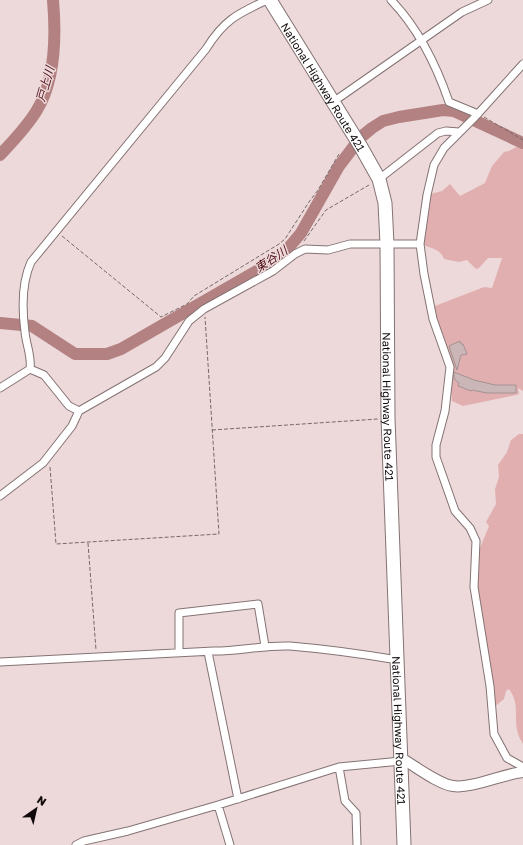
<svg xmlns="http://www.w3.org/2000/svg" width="523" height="845" viewBox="0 0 523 845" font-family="'Golos Text','Noto Sans JP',sans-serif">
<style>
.green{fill:#e2afb0}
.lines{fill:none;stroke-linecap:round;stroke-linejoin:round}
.river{stroke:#b38182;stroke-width:12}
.building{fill:#cab6b6;stroke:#a59292}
.street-casing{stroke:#857373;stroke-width:9}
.secondary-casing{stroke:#857373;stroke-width:12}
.highway-casing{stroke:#857373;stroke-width:15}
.path{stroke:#766969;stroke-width:1;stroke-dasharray:4 2;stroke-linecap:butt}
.street{stroke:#fff;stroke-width:7}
.secondary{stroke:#fff;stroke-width:10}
.highway{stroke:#fff;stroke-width:13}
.labels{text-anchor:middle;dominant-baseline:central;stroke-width:3;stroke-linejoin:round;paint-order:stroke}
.street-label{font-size:11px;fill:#110a0a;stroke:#edd9d9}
.water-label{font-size:12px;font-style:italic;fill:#4e0f19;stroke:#edd9d9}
</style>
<rect width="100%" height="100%" fill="#edd9d9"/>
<path class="green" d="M520 145 523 147V391L518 388 519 394 516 395 463 406 452 401 450 376 433 308 435 306 484 287 492 288 502 258H488L479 268 476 269 467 260 459 262 444 259C440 248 431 249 422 244L426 217 431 194 442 191 450 184 460 196 485 183 492 166 504 152 509 151Z
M519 434H523V744C509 722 523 708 509 689L506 691 504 699 493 708 475 587 478 547 480 548 489 526 486 522 496 504 495 489 499 477 498 465 507 452 511 440Z"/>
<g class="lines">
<path class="river" d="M0 155C13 141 27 127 37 110 56 79 56 35 53 0
M0 323 32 326 75 354H107L121 349 274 261 285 252 301 233 339 166 361 137 372 128 383 121 399 117 443 110 454 111 523 143"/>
</g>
<path class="building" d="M460 341 461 344H463L467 354 461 355 457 370 449 346Z
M454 372 474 380 495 385H516V393H487L472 390 471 391 458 386 459 383 454 379Z"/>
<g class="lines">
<defs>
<path id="street" d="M391 0C419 29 436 64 449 102L478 114
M523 64 475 117 444 148 434 165 427 195 420 244 424 274 433 319 450 367 445 411 436 445V457L455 511 470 528 476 541 474 587 490 686 494 734 507 758 523 767
M333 102 462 12 488 0
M379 179 438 133 446 131 459 132
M30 369C32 357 26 344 25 332 22 309 21 284 31 262L206 49C224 20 237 14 267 0
M30 369 44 375 69 406 79 411
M0 388 30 369
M0 496 43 463 72 426 79 411 156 367 165 358 189 321 204 309 273 271 295 254 305 249 328 250 350 244H420
M179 652V613L258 604 265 646
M208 652 238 799
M0 662C72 658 143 654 214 651 240 651 264 645 290 646 326 649 362 654 398 660
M339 767 345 801 356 813 357 845
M218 805 230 845
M76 845 84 841 128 831 218 805 339 767 401 761"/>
<path id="secondary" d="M401 758C415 766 438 784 453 786 471 789 503 774 523 772"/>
<g id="highway">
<path id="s1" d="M270 0 361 147 379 179 385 203 387 244 388 418 404 845"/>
</g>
</defs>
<use href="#street" class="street-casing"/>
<use href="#secondary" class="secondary-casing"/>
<use href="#highway" class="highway-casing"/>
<path class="path" d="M484 117 523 140
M62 236 161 317 187 304 194 296 279 244 285 239 309 202 318 190 339 154
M304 241 326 210 369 185
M212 430 378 419
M50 467 56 544 219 534 205 317
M88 543 96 650"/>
<use href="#street" class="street"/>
<use href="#secondary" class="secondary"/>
<use href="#highway" class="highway"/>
</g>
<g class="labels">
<g class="street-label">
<text stroke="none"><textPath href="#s1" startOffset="102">National Highway Route 421</textPath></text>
<text stroke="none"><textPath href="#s1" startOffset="438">National Highway Route 421</textPath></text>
<text stroke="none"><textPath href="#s1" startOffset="762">National Highway Route 421</textPath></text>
</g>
<g class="water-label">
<text transform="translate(45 84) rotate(-74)">戸上川</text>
<text transform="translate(271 259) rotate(-34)">東谷川</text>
</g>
</g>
<g transform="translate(36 809) rotate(34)" stroke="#edd9d9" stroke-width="3" paint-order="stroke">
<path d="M0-3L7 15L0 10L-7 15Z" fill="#110a0a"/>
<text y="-6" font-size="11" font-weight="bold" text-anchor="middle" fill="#110a0a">N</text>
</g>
</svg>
